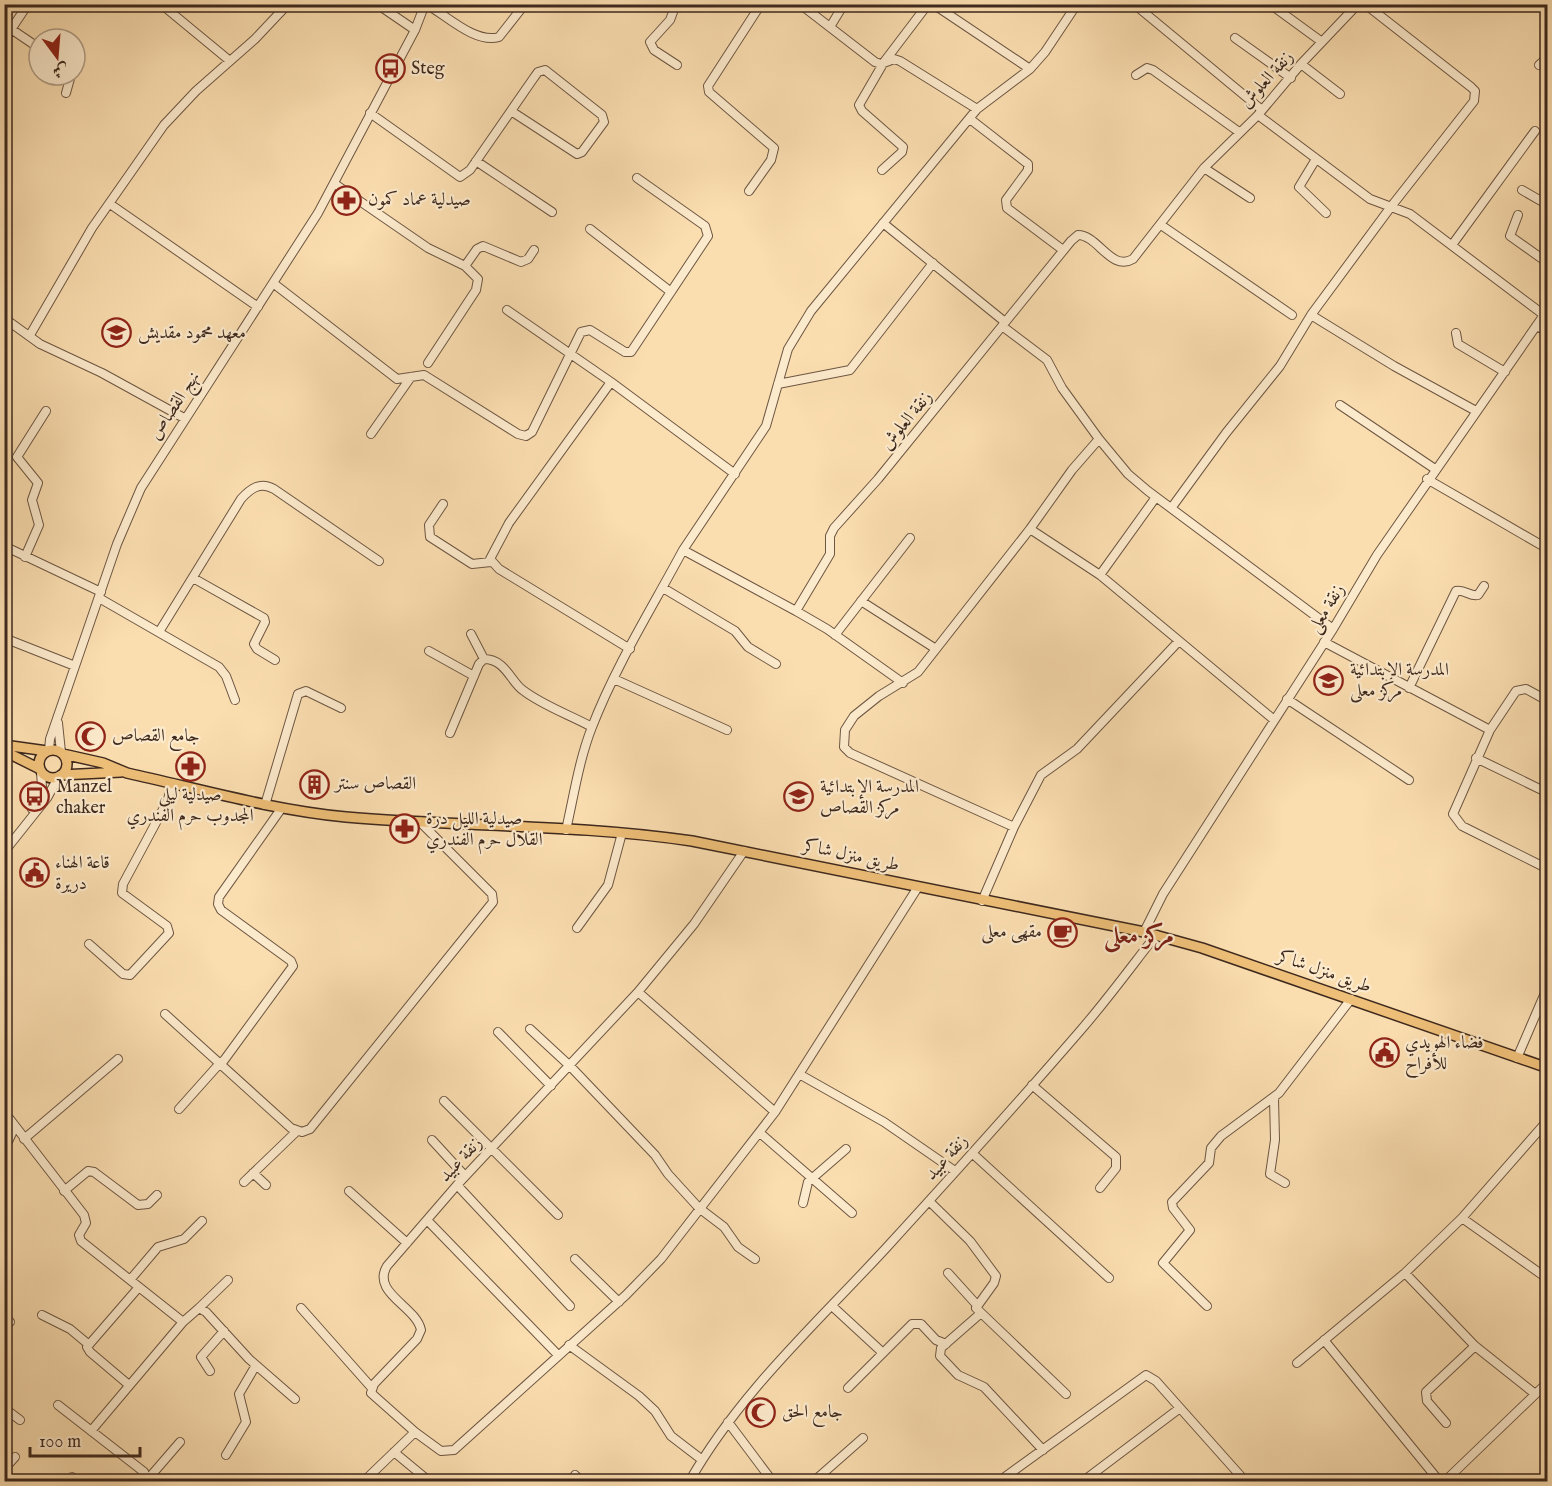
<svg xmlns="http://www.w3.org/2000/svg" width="1552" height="1486" viewBox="0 0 1552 1486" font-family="'IM FELL English',Amiri,serif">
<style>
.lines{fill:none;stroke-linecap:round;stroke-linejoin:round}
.minor-casing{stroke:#6d5642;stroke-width:10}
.major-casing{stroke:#3e291e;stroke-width:12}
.minor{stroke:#fceacc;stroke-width:8}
.major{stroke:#eebf78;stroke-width:9}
.labels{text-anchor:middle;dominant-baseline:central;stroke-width:4.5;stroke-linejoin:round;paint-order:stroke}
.poi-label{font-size:18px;fill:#3e291e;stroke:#fceacc;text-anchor:start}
.street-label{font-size:18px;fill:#3e291e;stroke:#fceacc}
.district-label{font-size:24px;font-weight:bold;fill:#7a1f14;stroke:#fceacc}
</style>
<rect width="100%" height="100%" fill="#fbdeb0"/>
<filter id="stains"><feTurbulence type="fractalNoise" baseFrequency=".00333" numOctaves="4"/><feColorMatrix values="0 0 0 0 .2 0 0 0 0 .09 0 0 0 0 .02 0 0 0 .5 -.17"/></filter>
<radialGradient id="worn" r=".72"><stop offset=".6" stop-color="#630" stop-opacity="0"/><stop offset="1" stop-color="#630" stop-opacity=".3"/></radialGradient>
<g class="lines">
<defs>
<path id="minor" d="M161 4 230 61
M377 4 415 30
M426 4C446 15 475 44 499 37L525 4
M676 4 670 20 650 42 654 50 677 65
M800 4 875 62 881 64 894 59 900 61 977 109
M933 4 1030 69
M1134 4 1262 110
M1270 4 1322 42
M830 27 844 4
M11 29 39 48
M1235 38 1291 78
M4 40 28 4
M1301 64 1340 94
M1539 65 1548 57
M1136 75 1147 68 1153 70 1239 132
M66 93 71 75
M370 113 460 177 470 170 533 79 538 72 545 70 602 115 604 122 582 152 577 154 511 111
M1258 115 1370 199 1410 214 1544 315
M970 119 1028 164V170L1006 200 1007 208 1063 250
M1316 159 1299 187 1326 213
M476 161 552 212
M1204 168 1250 198
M882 170 902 152 903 147 862 111 859 105 884 62 928 4
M335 184 428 248 465 266 478 279 476 290 428 363
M1522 190 1548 205
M749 191 771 160 774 148 709 92 708 86 761 4
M110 204 258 307
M1518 215 1510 236 1548 263
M883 223 1005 322
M1161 225 1292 315
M590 229 671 292
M1452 245 1535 131
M465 266 477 249 483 246 521 262 528 259 534 250
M273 283 397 379 424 375 518 434 526 436 532 432 581 332 590 330 625 352H631L708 236 705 226 637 178
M507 310 611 382 735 474
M1311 315 1394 366 1476 411
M4 318 40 344 102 373 184 418
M1002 326 1047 360 1062 388 1099 439
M1536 326 1548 331
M1456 333 1458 344 1505 372
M30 335 92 228 164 125 196 91 255 39 288 4
M611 382 509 523 490 559 499 569 630 649
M778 384 850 370 933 263
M1340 405 1435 469
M371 434 411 377
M1427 479 1548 549
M443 504 429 525 430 537 472 564 491 562
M1172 507 1226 433 1280 366 1311 315 1390 208 1474 101 1475 91 1471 87 1365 4
M1030 529 1100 575 1273 719
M4 546 101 592
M683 550 766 426 788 349 811 311 977 109 1030 69 1045 52 1077 4
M25 557 39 525 32 500 38 483 17 457 46 411
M1100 575 1156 497
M193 578 264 618 265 622 254 644 257 649 275 660
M663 588 735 631 748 647 776 664
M99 598 219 667 226 676 235 700
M861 601 936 649
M796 611 827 629 903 683
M159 632 241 499C250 489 260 481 274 489L379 561
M471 634 484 659C506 659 511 683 524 691 544 706 570 715 592 727
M835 635 910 538
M4 638 75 666
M1324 642 1490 730
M429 651 474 676
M614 679 727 730
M1409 688 1456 591C1465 589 1470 597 1478 595L1484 586
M1287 699 1409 780
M1548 701 1526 689 1516 691 1490 730 1453 814 1462 826 1548 869
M58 723 61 752
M450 733 479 664 484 659
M49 750 50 739 117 544 141 488 318 213 415 30 425 4
M1476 758 1548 793
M265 805 298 694 306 691 341 708
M32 809 42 788 41 771
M1014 827 850 753 844 747 845 730 854 716 879 696 918 672 1030 529 1072 470 1099 439 1128 474 1148 491 1333 629
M566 830C574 795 579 760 592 727 616 665 652 608 683 550L796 611 830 554V536L834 528 878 479 1071 241 1078 235C1098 235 1111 272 1133 259L1204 168 1258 115 1301 64 1358 4
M4 852 47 798 59 776
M982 901 1014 827 1041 775 1077 749 1178 642
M577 928 608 885 622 833
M1144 932 1163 894 1333 629 1377 555 1548 309
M89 944 123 974 130 975 169 933 167 926 122 893 123 884 167 802 173 783
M638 992 775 1112
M165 1014 291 1128 302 1132 310 1129 493 902 492 894 420 822
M530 1029 570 1066 655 1155 668 1174 699 1208 724 1227 738 1247 755 1259
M498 1032 551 1086
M1517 1058 1548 986
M222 1063 293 966 291 961 221 910 218 904 219 897 281 809
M799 1074 884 1122 955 1171
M1032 1085 1116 1157V1168L1100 1188
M1274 1098 1275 1140 1270 1174 1285 1183
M444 1101 558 1215
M4 1108 12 1133 4 1150
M179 1109 221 1062
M9 1118 84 1215 86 1223 79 1235 81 1241 183 1322
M760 1133 852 1213
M24 1139 118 1059
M432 1140 465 1176
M972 1153 1109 1278
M253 1173 266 1185
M244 1182 297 1131
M457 1185 570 1306
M64 1191 88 1171 94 1172 138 1205 148 1204 157 1195
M349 1191 407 1243
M929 1201 970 1241 996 1276 994 1283 976 1308 1066 1394
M803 1203 808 1182 846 1149
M1462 1218 1548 1279
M427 1220 558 1355
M575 1259 619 1302
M948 1273 976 1304
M1405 1273 1475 1346 1534 1393
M130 1280 158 1247 184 1239 202 1221
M832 1306 883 1353
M1207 1306 1163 1263 1190 1230 1173 1208 1172 1202 1209 1163 1211 1148 1221 1136 1279 1093 1351 999
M199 1308 228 1280
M301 1308 371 1387
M981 1313 941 1348 940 1356 958 1375 984 1387 1043 1450
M42 1315 70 1329 88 1344
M4 1316 10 1322
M1324 1340 1440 1482
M569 1345 639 1396 655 1411 671 1436 701 1459
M1297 1363 1405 1273 1462 1218 1548 1120
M210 1371 201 1357 224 1331
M129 1385 90 1352 87 1347 139 1287
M848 1388 912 1324H921L936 1340 946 1344
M58 1405 144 1472 147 1482
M4 1408 20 1420
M728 1422 773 1482
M1446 1423 1427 1401 1426 1392 1475 1346
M91 1431 183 1322 199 1308 206 1312 249 1359 295 1399
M415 1432 441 1451 454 1450 626 1295 661 1259 775 1112 918 887
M394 1452 429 1481
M226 1455 246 1422 239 1394 256 1365
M4 1469 15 1457
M4 1473 12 1482
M575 1475 582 1482
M148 1479 180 1442
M69 1482 72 1477
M363 1482 415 1432 371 1393 374 1384 417 1339 421 1330C416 1306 371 1293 387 1266L457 1185 638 992 694 924 744 851
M689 1482C740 1392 818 1322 887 1247 952 1176 1017 1104 1080 1031 1107 1000 1131 967 1156 935
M813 1482 863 1438
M998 1482 1146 1375 1156 1381 1246 1482
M1082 1482 1180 1408
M1444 1482 1548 1382"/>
<path id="major" d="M4 745 47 751
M39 764a14 14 0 1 1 28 0a14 14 0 1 1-28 0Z
M4 751 40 769
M63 754 103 763 127 773C200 789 272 810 346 817 461 827 578 824 692 841L1144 932 1202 948 1548 1068
M61 775 121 772"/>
</defs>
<use href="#minor" class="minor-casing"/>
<use href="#major" class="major-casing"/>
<use href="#minor" class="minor"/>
<use href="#major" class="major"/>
</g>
<defs>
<symbol id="bus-ring" viewBox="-11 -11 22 22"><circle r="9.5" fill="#fceacc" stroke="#8f2418" stroke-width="1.5"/><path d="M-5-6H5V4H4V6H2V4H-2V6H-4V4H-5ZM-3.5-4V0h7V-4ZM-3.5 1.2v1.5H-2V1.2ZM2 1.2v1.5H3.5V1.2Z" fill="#8f2418"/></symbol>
<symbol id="pharmacy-ring" viewBox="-11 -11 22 22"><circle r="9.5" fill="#fceacc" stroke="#8f2418" stroke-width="1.5"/><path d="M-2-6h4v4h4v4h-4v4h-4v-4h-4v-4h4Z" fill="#8f2418"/></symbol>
<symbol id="school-ring" viewBox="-11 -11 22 22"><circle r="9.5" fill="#fceacc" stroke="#8f2418" stroke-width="1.5"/><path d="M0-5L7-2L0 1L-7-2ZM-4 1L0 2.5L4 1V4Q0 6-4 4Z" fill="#8f2418"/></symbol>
<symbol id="mosque-ring" viewBox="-11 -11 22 22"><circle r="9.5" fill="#fceacc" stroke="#8f2418" stroke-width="1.5"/><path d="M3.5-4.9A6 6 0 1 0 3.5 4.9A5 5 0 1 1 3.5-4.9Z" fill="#8f2418"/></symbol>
<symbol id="building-ring" viewBox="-11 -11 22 22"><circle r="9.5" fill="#fceacc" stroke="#8f2418" stroke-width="1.5"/><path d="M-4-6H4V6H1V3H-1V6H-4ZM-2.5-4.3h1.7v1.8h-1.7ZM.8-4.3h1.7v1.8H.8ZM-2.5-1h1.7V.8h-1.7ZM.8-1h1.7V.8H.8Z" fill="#8f2418"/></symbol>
<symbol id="civic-ring" viewBox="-11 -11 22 22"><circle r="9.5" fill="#fceacc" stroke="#8f2418" stroke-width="1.5"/><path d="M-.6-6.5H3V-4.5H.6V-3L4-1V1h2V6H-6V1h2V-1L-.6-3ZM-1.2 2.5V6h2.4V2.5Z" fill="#8f2418"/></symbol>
<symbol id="cafe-ring" viewBox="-11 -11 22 22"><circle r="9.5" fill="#fceacc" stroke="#8f2418" stroke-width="1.5"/><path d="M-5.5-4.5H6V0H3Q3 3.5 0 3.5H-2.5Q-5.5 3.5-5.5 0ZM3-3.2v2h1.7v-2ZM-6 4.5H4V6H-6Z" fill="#8f2418"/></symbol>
</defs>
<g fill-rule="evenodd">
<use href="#bus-ring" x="374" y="52" width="33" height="33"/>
<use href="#pharmacy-ring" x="330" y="184" width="33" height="33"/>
<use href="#school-ring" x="100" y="316" width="33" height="33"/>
<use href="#school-ring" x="1312" y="664" width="33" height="33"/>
<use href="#mosque-ring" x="74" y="720" width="33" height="33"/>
<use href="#pharmacy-ring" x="174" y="750" width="33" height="33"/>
<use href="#building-ring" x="298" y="768" width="33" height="33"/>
<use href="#bus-ring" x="18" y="780" width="33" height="33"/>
<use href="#school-ring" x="782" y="780" width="33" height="33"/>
<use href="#pharmacy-ring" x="388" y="812" width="33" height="33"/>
<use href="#civic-ring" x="18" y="856" width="33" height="33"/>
<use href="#cafe-ring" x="1046" y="916" width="33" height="33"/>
<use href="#civic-ring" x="1368" y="1036" width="33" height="33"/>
<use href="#mosque-ring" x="744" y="1396" width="33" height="33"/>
</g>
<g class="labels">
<g class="poi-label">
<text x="411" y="69">Steg</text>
<text x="368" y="200">صيدلية عماد كمون</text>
<text x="138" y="333">معهد محمود مقديش</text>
<text x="1350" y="670">المدرسة الإبتدائية<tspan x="1350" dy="21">مركز معلى</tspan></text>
<text x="112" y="736">جامع القصاص</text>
<text x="335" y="784">القصاص سنتر</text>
<text x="56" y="787">Manzel<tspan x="56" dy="21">chaker</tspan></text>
<text x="820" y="787">المدرسة الإبتدائية<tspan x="820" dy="21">مركز القصاص</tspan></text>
<text x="190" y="795" text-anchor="middle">صيدلية ليلى<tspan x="190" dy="21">المجدوب حرم الفندري</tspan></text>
<text x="426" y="819">صيدلية الليل درة<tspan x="426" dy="21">القلال حرم الفندري</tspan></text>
<text x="55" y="863">قاعة الهناء<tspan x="55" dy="21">دريرة</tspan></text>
<text x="1042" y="932" text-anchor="end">مقهى معلى</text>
<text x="1405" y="1043">فضاء الهويدي<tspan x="1405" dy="21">للأفراح</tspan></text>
<text x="782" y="1412">جامع الحق</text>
</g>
<g class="street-label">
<text transform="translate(1267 80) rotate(-48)">زنقة العلوش</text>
<text transform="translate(175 406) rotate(-57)">نهج القصاص</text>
<text transform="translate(907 421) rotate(-51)">زنقة العلوش</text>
<text transform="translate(1327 609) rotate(-59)">زنقة معلى</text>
<text transform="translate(851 856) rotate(12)">طريق منزل شاكر</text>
<text transform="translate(1324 972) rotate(19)">طريق منزل شاكر</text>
<text transform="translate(947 1158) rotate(-48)">زنقة عبيد</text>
<text transform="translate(461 1160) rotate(-47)">زنقة عبيد</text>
</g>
<g class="district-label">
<text x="1139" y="936">مركز معلى</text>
</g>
</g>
<rect width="1552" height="1486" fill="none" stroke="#fbdeb0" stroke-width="24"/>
<rect x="6" y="6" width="1540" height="1474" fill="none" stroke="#3e291e" stroke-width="3"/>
<rect x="12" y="12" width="1528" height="1462" fill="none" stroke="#3e291e" stroke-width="1.5"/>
<g transform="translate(57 57) rotate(164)"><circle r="28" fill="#fceacc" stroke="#b09d86" stroke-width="1.5"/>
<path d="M0-4.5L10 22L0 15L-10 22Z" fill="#8f2418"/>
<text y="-9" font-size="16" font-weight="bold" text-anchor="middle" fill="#3e291e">ش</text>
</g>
<path d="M30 1447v9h110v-9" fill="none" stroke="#3e291e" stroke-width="3"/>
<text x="39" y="1447" font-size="18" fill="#3e291e" stroke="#fceacc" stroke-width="4.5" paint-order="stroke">100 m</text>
<rect width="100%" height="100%" filter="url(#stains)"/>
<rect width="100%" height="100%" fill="url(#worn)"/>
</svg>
